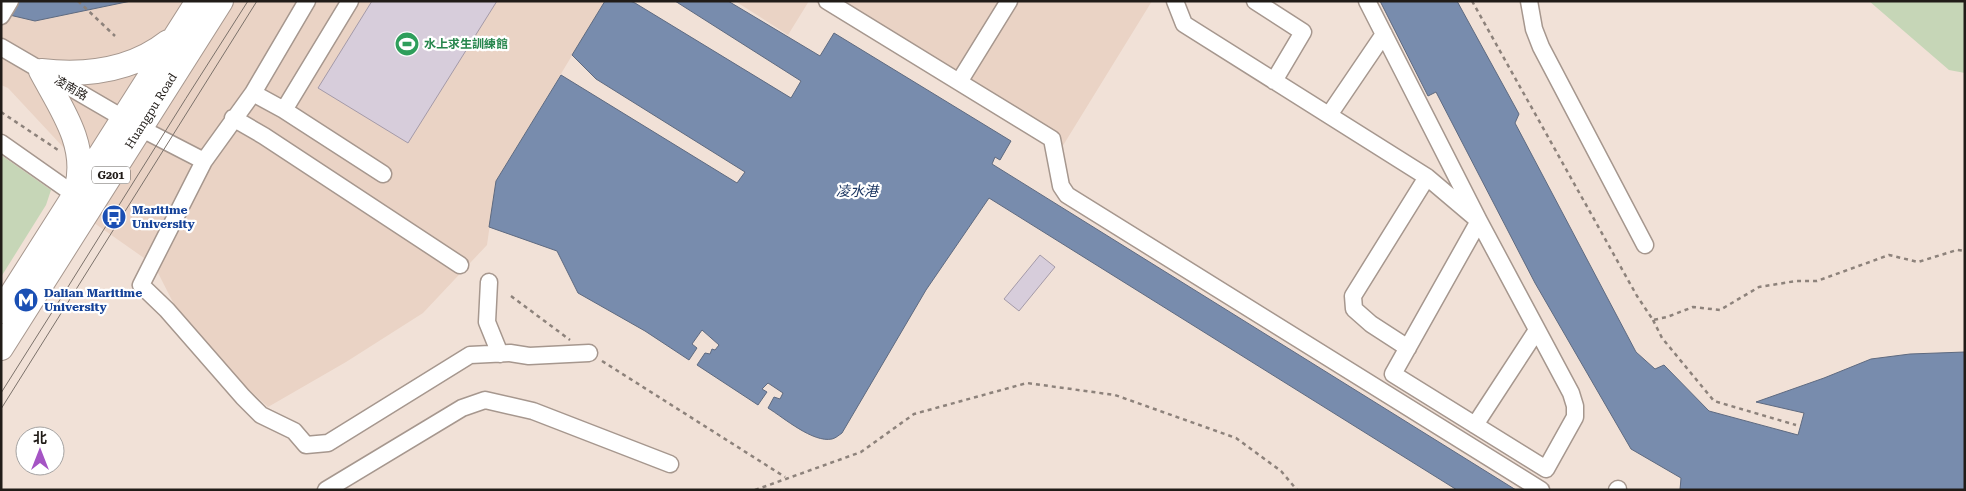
<svg xmlns="http://www.w3.org/2000/svg" width="1966" height="491" viewBox="0 0 1966 491" font-family="'Roboto Serif','Noto Sans SC',serif">
<style>
.built{fill:#ead3c5}
.green{fill:#c6d6b7}
.water{fill:#788cad;stroke:#5e6a80}
.building{fill:#d7cddb;stroke:#a49aa8}
.lines{fill:none;stroke-linecap:round;stroke-linejoin:round}
.minor-casing{stroke:#a6978e;stroke-width:19}
.highway-casing{stroke:#a6978e;stroke-width:26}
.path{stroke:#8d827b;stroke-width:2.5;stroke-dasharray:4 4;stroke-linecap:butt}
.minor{stroke:#fff;stroke-width:16}
.highway{stroke:#fff;stroke-width:24}
.tram{stroke:#7b716a;stroke-width:1}
.labels{text-anchor:middle;dominant-baseline:central;stroke-width:4.5;stroke-linejoin:round;paint-order:stroke}
.shield{fill:#fff;stroke:#64605d;stroke-width:1}
.shield-label{font-size:11px;font-weight:bold;fill:#211c18}
.leisure-label{font-size:12px;font-weight:bold;fill:#27864d;stroke:#fff;text-anchor:start}
.street-label{font-size:12px;fill:#211c18;stroke:#fff}
.transit-label{font-size:12px;font-weight:bold;fill:#164399;stroke:#fff;text-anchor:start}
.water-label{font-size:14px;font-style:italic;fill:#1a3561;stroke:#fff}
</style>
<rect width="100%" height="100%" fill="#f1e1d7"/>
<path class="built" d="M1 1H605L496 181 487 245 423 313 346 362 268 407 217 360 181 318 154 265 60 199 77 162 8 88 1 85Z
M735 1H809L788 35Z
M814 1H1152L1059 152Z"/>
<path class="green" d="M1869 1H1965V73L1949 70Z
M1 155 51 190 46 205 1 277Z"/>
<path class="water" d="M1 1H131L35 21 1 13Z
M605 1H630L635 3 791 98 801 81 675 1H728L820 56 834 33 1011 141 1000 160 995 157 992 164 1516 490H1457L989 198 926 290 842 433C839 435 836 438 832 439 813 443 784 418 768 408L774 397 780 399 783 393 768 383 762 389 767 392 758 405 697 365 705 353 710 354 712 349 715 350 719 345 702 330 692 344 697 348 689 360 645 331 578 293 557 251 489 227 496 181 561 75 737 183 745 172 596 79 572 55Z
M1380 1H1457L1519 114 1515 123 1636 352 1655 369 1664 365 1709 411 1798 435 1804 413 1756 402 1824 378 1871 359 1910 354 1965 352V490H1680L1681 478 1631 449 1535 283 1436 92 1428 96Z"/>
<path class="building" d="M372 1H497L408 143 318 88Z
M1040 255 1055 267 1019 311 1004 299Z"/>
<g class="lines">
<defs>
<path id="minor" d="M827 1 959 82 1009 1
M1175 1 1184 24 1427 177 1479 221 1393 374 1546 469 1575 417V406L1571 393 1479 221 1367 1
M1255 1 1303 32 1274 81
M1529 1 1534 29 1541 47 1645 245
M1 16 10 1
M1 47 140 128 204 161
M959 82 1052 139 1061 186 1067 195 1541 490
M253 93 307 1
M284 110 350 1
M1329 115 1384 34
M233 118 264 136 460 265
M1 143 75 195
M383 174 284 110 253 93 204 161 141 285 167 310 243 397 261 415 294 431 306 445 328 443 470 355 510 353 529 356 589 353
M489 282 487 322 500 354
M1408 348 1371 324 1354 309 1353 296 1427 177
M1475 425 1537 330
M326 490 462 408 485 400 533 411 670 464
M1617 490 1618 489"/>
<path id="highway" d="M41 71C86 76 131 71 168 42
M41 71C60 107 88 144 77 187
M1 311 198 1
M1 348 221 1"/>
</defs>
<use href="#minor" class="minor-casing"/>
<use href="#highway" class="highway-casing"/>
<path class="path" d="M78 1 115 36
M1472 1 1637 296 1653 320 1667 317 1693 307 1720 310 1759 287 1796 281H1817L1889 255 1918 262 1957 250 1965 251
M1 112 58 150
M511 296 570 340
M1653 320 1662 338 1714 401 1796 425
M602 361 785 477
M755 490 861 452 914 414 1027 383 1115 395 1236 438 1281 471 1297 490"/>
<use href="#minor" class="minor"/>
<use href="#highway" class="highway"/>
<path class="tram" d="M1 393C84 263 164 131 248 1
M1 409 257 1"/>
</g>
<defs>
<symbol id="stadium-disc" viewBox="-11 -11 22 22"><circle r="9.5" fill="#2e9e5b" stroke="#fff"/><path d="M0-5a6.5 5 0 1 0 0 10a6.5 5 0 1 0 0-10ZM-3.5-1.8h7v3.6h-7Z" fill="#fff"/></symbol>
<symbol id="bus-disc" viewBox="-11 -11 22 22"><circle r="9.5" fill="#1a4fb4" stroke="#fff"/><path d="M-5-6H5V4H4V6H2V4H-2V6H-4V4H-5ZM-3.5-4V0h7V-4ZM-3.5 1.2v1.5H-2V1.2ZM2 1.2v1.5H3.5V1.2Z" fill="#fff"/></symbol>
<symbol id="metro-disc" viewBox="-11 -11 22 22"><circle r="9.5" fill="#1a4fb4" stroke="#fff"/><path d="M-5.5 5V-5H-3L0 0L3-5H5.5V5H3V-.5L0 4L-3-.5V5Z" fill="#fff"/></symbol>
</defs>
<g fill-rule="evenodd">
<use href="#stadium-disc" x="393" y="30" width="28" height="28"/>
<use href="#bus-disc" x="100" y="203" width="28" height="28"/>
<use href="#metro-disc" x="12" y="286" width="28" height="28"/>
</g>
<g class="labels">
<rect class="shield" x="92" y="166.5" width="38" height="17" rx="4"/>
<g class="shield-label">
<text x="111" y="175">G201</text>
</g>
<g class="leisure-label">
<text x="424" y="44">水上求生訓練館</text>
</g>
<g class="street-label">
<text transform="translate(71 88) rotate(30)">凌南路</text>
<text transform="translate(151 111) rotate(-58)">Huangpu Road</text>
</g>
<g class="transit-label">
<text x="132" y="210">Maritime<tspan x="132" dy="14">University</tspan></text>
<text x="44" y="293">Dalian Maritime<tspan x="44" dy="14">University</tspan></text>
</g>
<g class="water-label">
<text x="857" y="191">凌水港</text>
</g>
</g>
<rect width="1966" height="491" fill="none" stroke="#211c18" stroke-width="5"/>
<g transform="translate(40 451)"><circle r="24" fill="#ffffff" stroke="#a6a4a3"/>
<path d="M0-4L9 19L0 12L-9 19Z" fill="#a554c4"/>
<text y="-8" font-size="14" font-weight="bold" text-anchor="middle" fill="#211c18">北</text>
</g>
</svg>
